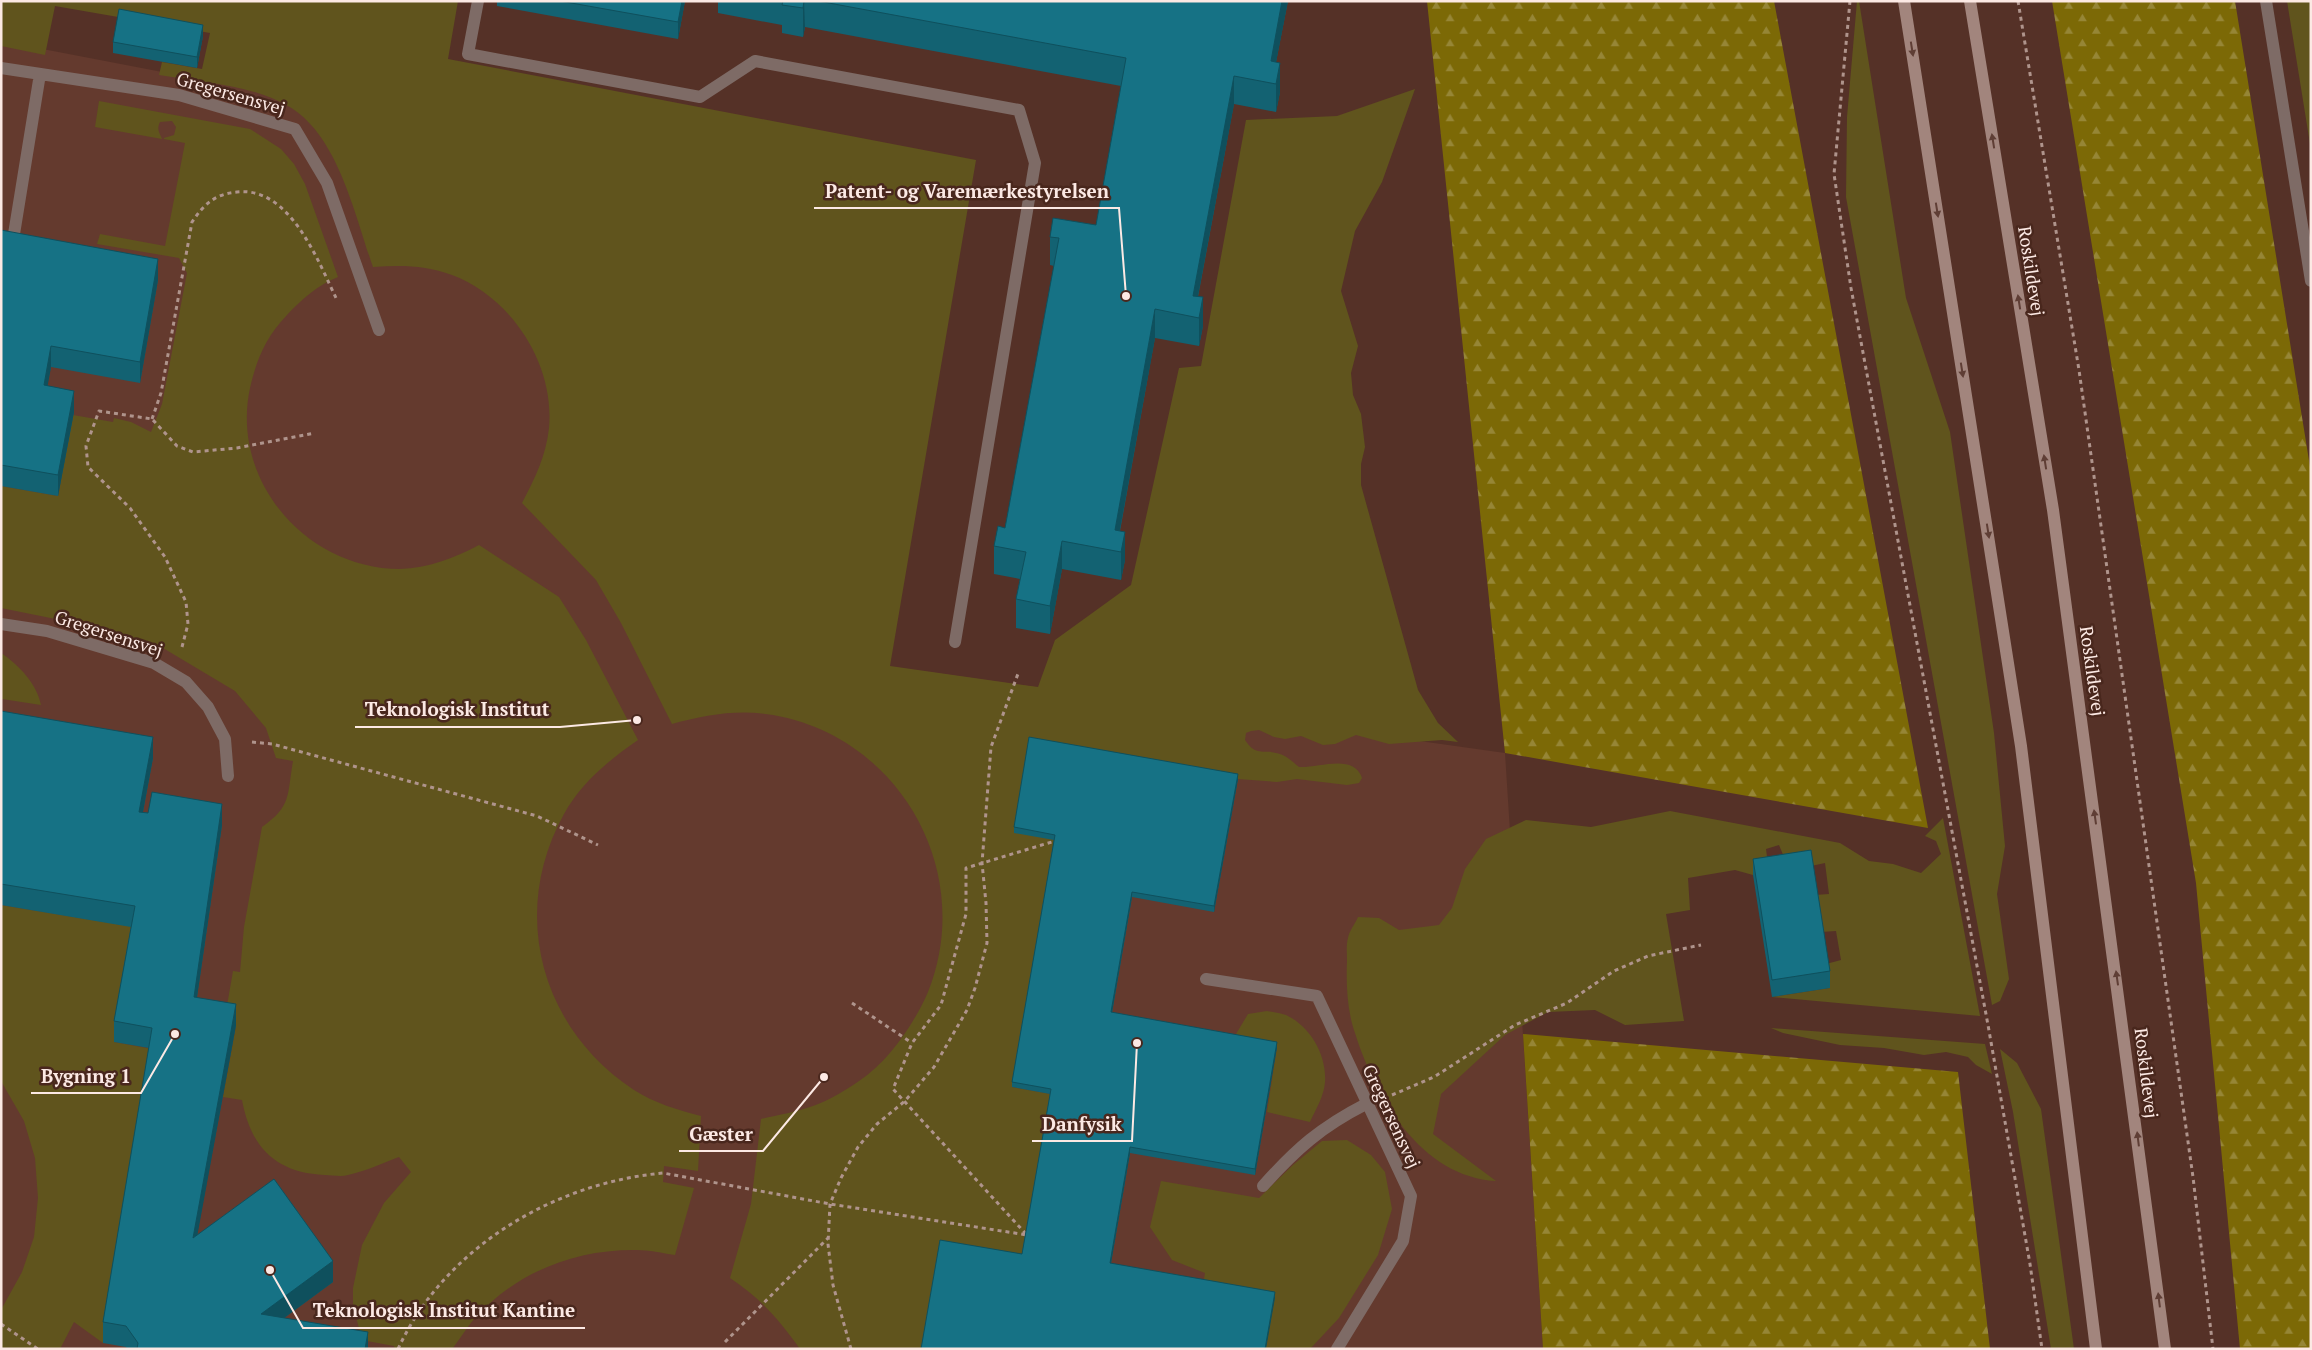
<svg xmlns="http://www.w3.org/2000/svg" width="2312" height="1350" viewBox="0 0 2312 1350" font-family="'PT Serif',serif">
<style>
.built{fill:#643a2e}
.grass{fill:#60541d}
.forest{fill:url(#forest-firs)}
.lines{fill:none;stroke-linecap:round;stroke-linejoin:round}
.path{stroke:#af948c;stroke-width:3;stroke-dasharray:4 4;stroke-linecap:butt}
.lane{stroke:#7e6b66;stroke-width:12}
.street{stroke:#7e6b66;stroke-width:12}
.secondary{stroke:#a2857d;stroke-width:12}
.wall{fill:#136272}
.shaded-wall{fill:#0f505d}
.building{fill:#167285;stroke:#0f505d}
.oneway{fill:#5f3e35}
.labels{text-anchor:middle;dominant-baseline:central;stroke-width:5;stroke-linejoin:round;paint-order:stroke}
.street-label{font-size:18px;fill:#fce9e4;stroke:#49271d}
.leader{fill:none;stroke:#fce9e4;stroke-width:2}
.callout-dot{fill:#fce9e4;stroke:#49271d;stroke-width:2}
.callout-label{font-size:19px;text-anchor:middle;font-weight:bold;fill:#fce9e4;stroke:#49271d;stroke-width:5;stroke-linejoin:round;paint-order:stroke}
</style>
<defs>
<pattern id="forest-firs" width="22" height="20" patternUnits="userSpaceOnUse" patternTransform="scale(1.25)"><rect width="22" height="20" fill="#7c6906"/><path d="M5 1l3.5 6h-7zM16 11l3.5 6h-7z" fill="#968636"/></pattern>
</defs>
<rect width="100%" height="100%" fill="#553127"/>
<path class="built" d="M1 41 298 98 526 284 652 633 1505 753 1543 1349H1Z"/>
<path class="grass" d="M1 1H458L448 59 976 160 890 666 1038 687 1055 640 1131 585 1179 368 1201 366 1246 120 1337 116 1415 89 1382 182 1355 231 1341 291 1358 346 1351 373 1353 395 1361 414 1365 447 1361 464V485L1418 690 1438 723 1458 742 1442 740 1389 744 1356 735 1335 744 1323 745 1301 736 1285 739 1274 737 1259 730 1251 731 1246 733 1245 740C1257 758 1263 748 1280 754 1287 756 1294 763 1299 767 1319 768 1354 753 1362 778L1359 783 1347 785 1297 779 1277 782 1238 779 1055 841 1012 1087 1051 1094 1022 1260 922 1349H800C778 1318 761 1299 730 1278L751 1204 761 1119C778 1115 796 1112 813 1106 828 1101 846 1090 859 1081 889 1061 914 1024 928 992 976 872 900 737 773 715 738 709 705 715 672 724L621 623 596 580 522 503C535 478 546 456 549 428 555 364 511 297 452 275 426 265 400 265 373 267 355 216 338 134 288 106 253 85 200 82 159 75L162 62 202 69 210 33 55 6 45 55 1 46Z
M1857 1H1859L1906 298 1950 432 1994 733 2005 846 1997 894 2009 979 2000 1001 1992 1005 1846 197 1847 117Z
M2287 1H2311V150Z
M99 101 250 129 281 149 294 164 305 184 338 277C318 285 302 299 287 315 266 337 257 358 250 388 230 481 307 569 400 569 428 568 455 558 479 545L559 597 586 640 638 740C609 760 581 783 564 814 509 913 541 1029 634 1090 654 1103 678 1110 701 1116L698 1171 664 1166 663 1182 694 1188 675 1255C662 1253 649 1250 637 1250 575 1249 517 1272 475 1318 467 1327 460 1339 452 1349H395L394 1346 367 1341 360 1332 353 1306V1288L362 1245 384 1203 411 1172 399 1157C383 1163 366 1171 348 1175 341 1177 332 1175 325 1175 276 1173 251 1148 242 1100L223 1097 236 1026 224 1023 233 971 240 972 244 927 262 827C292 806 287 795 293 761L276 758 266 728 235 691 163 648 110 630 1 608V486L58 496 73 415 113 422 114 418 131 422 151 432 162 404 187 273 179 258 97 244 100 234 165 246 185 143 164 139V138L174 135 176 127 172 121 160 122C156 130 160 133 162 139L95 127Z
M1 653C19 665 37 684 41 705L2 699 1 704Z
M1670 811 1840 843 1869 861 1893 864 1921 873 1941 854 1936 841 1925 836 1943 818 1980 1016 1772 997 1829 988 1826 964 1841 960 1836 931 1821 932 1815 895 1829 894 1825 863 1811 866 1784 857 1779 845 1766 849 1769 873 1753 875 1735 870 1688 878 1690 910 1666 914 1684 1021 1625 1025 1595 1010 1548 1012 1505 1035 1441 1094 1433 1134 1496 1181C1421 1177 1375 1097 1355 1033 1347 1011 1346 983 1347 961 1347 953 1346 945 1348 938 1349 931 1355 924 1358 917L1379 918 1399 930 1439 925 1452 908 1465 869 1486 839 1526 820 1591 827Z
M1 905 135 927 114 1042 152 1049 103 1343 74 1322 60 1349H1V1310L22 1272 34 1237 38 1198 35 1158 24 1121 1 1081Z
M1267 1011C1273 1012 1281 1013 1286 1015 1310 1026 1327 1055 1325 1082 1324 1096 1316 1109 1310 1122L1267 1112 1277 1047 1233 1039 1248 1014Z
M1771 1028 1985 1044 1992 1074 1976 1065 1968 1057 1946 1052 1924 1055 1884 1048 1840 1045 1783 1033Z
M2000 1049 2017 1063 2041 1109 2074 1349H2051L2013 1112Z
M1347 1140 1371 1155 1385 1172 1392 1209 1378 1255 1339 1318 1310 1349H1266L1203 1285 1205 1273 1172 1260 1150 1227 1161 1181 1259 1198 1293 1165 1322 1141Z"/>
<path class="forest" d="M1427 1H1774L1928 828 1505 753Z
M2052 1H2235L2311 473V1349H2240L2196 883Z
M1523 1034 1958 1072 1990 1349H1543Z"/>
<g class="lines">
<path class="path" d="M1850 1 1834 174 1851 288 1988 1025 2030 1264 2042 1349
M2018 1 2079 370 2193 1177 2213 1349
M152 419 161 393 192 222C204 204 215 194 237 192 290 186 318 261 337 300
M182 647 188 624 186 602 165 557 130 508 88 467 86 446 99 411 152 419 177 446 193 452 237 448 315 433
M252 742 272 744 537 816 598 845
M852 1003 912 1043
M1392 1095 1434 1077 1515 1025 1567 1003 1614 971 1648 956 1701 945
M1026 1234 893 1089 912 1043 941 1005 966 914V868L1055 841
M1 1324 38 1349
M725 1342 828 1238
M398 1349C445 1247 554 1183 663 1173L830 1204 1027 1235
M851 1349 833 1285 828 1244 830 1204 841 1178 858 1147 877 1124 905 1101 934 1067 967 1010 975 988 987 943 986 903 982 863 991 747 1019 671"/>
<path class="lane" d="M478 1 468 54 700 97 755 61 1019 110 1035 163 955 642
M1 68 179 95 295 129 327 183 379 330
M14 234 40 74
M1206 979 1317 996 1411 1196 1403 1241 1337 1349
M1263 1186C1296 1149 1321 1127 1366 1104"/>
<path class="street" d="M2266 1 2311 281
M1 624 47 631 154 663 186 682 208 707 225 739 228 776"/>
<path class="secondary" d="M1904 1 2021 746 2096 1349
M1970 1 2053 510 2165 1349"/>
</g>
<path class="wall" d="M497 1H685L678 39 497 6Z
M718 1H1288L1276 62 1280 92 1276 112 1234 104 1198 297 1203 326 1199 346 1155 338 1120 531 1125 560 1121 580 1062 569 1050 634 1016 628V599L1020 579 994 574V546L1005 528 1054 266 1050 265V237L1096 225 1121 86 805 27 803 37 782 33V25L718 13Z
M203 36 197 68 113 53V42Z
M1 230 158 280 140 383 51 367 47 386 74 412 58 496 1 486Z
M1 711 153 758 143 812 222 825 197 997 236 1025 197 1235 333 1282 284 1318 368 1349H127L126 1347 103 1343V1322L149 1048 114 1042V1021L131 927 1 905Z
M1238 779 1214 912 1132 897 1112 1013 1277 1047 1255 1175 1130 1153 1111 1263 1275 1298 1022 1254 1050 1094 1012 1087V1082L1054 840 1014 833V827Z
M1753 859 1830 971V988L1772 997 1753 875Z"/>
<path class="shaded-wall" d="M682 1H685L678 39V22Z
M804 1 805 27 803 37V8Z
M1282 1H1288L1272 83 1271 61Z
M203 25V36L197 68V57Z
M1280 63V92L1276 112V84Z
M1234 76V104L1194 317 1193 296Z
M158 259V280L140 383V362Z
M1203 297V326L1199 346V318Z
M1155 309V338L1116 551 1115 530Z
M51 346V367L44 406V385Z
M74 391V412L58 496V475Z
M1125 532V560L1121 580V552Z
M1062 541V569L1050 634V606Z
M153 737V758L139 833V812Z
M1238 774V779L1214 912V906Z
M222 804V825L194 1018V997Z
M1132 892V897L1111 1018V1012Z
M236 1004V1025L193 1259V1238Z
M1277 1042V1047L1255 1175V1169Z
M1130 1147V1153L1110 1269V1263Z
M333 1261V1282L261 1335V1314Z
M1275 1292V1298L1266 1349H1265Z
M368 1332V1349H365Z"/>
<path class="building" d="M560 1H682L678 22Z
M783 1H804L803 8 782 5Z
M818 1H1282L1271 61 1280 63 1276 84 1234 76 1193 296 1203 297 1199 318 1155 309 1115 530 1125 532 1121 552 1062 541 1050 606 1016 599 1026 552 994 546 998 526 1005 528 1059 238 1050 237 1053 218 1096 225 1126 58Z
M119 9 203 25 197 57 113 42Z
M1 230 158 259 140 362 51 346 44 385 74 391 58 475 1 465Z
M1 711 153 737 139 812 148 813 152 792 222 804 194 997 236 1004 193 1238 274 1179 333 1261 261 1314 368 1332 365 1349H137L138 1343 126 1326 103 1322 152 1028 114 1021 135 906 1 884Z
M1029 737 1238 774 1214 906 1132 892 1111 1012 1277 1042 1255 1169 1130 1147 1110 1263 1275 1292 1265 1349H921L940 1240 1022 1254 1051 1089 1012 1082 1055 835 1014 827Z
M1811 850 1830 971 1772 980 1753 859Z"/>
<defs><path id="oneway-solid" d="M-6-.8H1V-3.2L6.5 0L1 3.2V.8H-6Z" transform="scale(1.25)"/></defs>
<g class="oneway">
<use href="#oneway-solid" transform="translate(1912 49) rotate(81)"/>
<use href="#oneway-solid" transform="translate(1993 141) rotate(-99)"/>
<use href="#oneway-solid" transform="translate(1937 210) rotate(81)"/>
<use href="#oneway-solid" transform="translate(2019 302) rotate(-99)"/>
<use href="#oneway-solid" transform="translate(1962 370) rotate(81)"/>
<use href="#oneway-solid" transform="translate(2045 462) rotate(-99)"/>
<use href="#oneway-solid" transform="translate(1988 531) rotate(81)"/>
<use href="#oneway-solid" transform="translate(2095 817) rotate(-98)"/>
<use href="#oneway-solid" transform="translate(2117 978) rotate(-98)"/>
<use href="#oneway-solid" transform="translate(2138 1139) rotate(-97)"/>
<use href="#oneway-solid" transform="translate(2159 1300) rotate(-97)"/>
</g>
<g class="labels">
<g class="street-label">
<text transform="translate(231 93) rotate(16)">Gregersensvej</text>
<text transform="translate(2032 271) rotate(81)">Roskildevej</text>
<text transform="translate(109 633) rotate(18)">Gregersensvej</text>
<text transform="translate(2093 671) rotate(82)">Roskildevej</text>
<text transform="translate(2147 1073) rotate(83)">Roskildevej</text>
<text transform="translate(1392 1116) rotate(65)">Gregersensvej</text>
</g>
</g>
<path class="leader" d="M1126 296L1119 208H814M637 720L560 727H355M175 1034L141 1093H31M1137 1043L1132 1141H1032M824 1077L763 1151H679M270 1270L303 1328H585"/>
<g class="callout-dot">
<circle cx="1126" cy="296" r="5"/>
<circle cx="637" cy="720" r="5"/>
<circle cx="175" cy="1034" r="5"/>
<circle cx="1137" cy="1043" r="5"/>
<circle cx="824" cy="1077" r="5"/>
<circle cx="270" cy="1270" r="5"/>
</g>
<g class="callout-label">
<text x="967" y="198">Patent- og Varemærkestyrelsen</text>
<text x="457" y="716">Teknologisk Institut</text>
<text x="86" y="1083">Bygning 1</text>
<text x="1082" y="1131">Danfysik</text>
<text x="721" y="1141">Gæster</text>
<text x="444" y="1317">Teknologisk Institut Kantine</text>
</g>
<rect width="2312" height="1350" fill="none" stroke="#fce9e4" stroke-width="5"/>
</svg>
